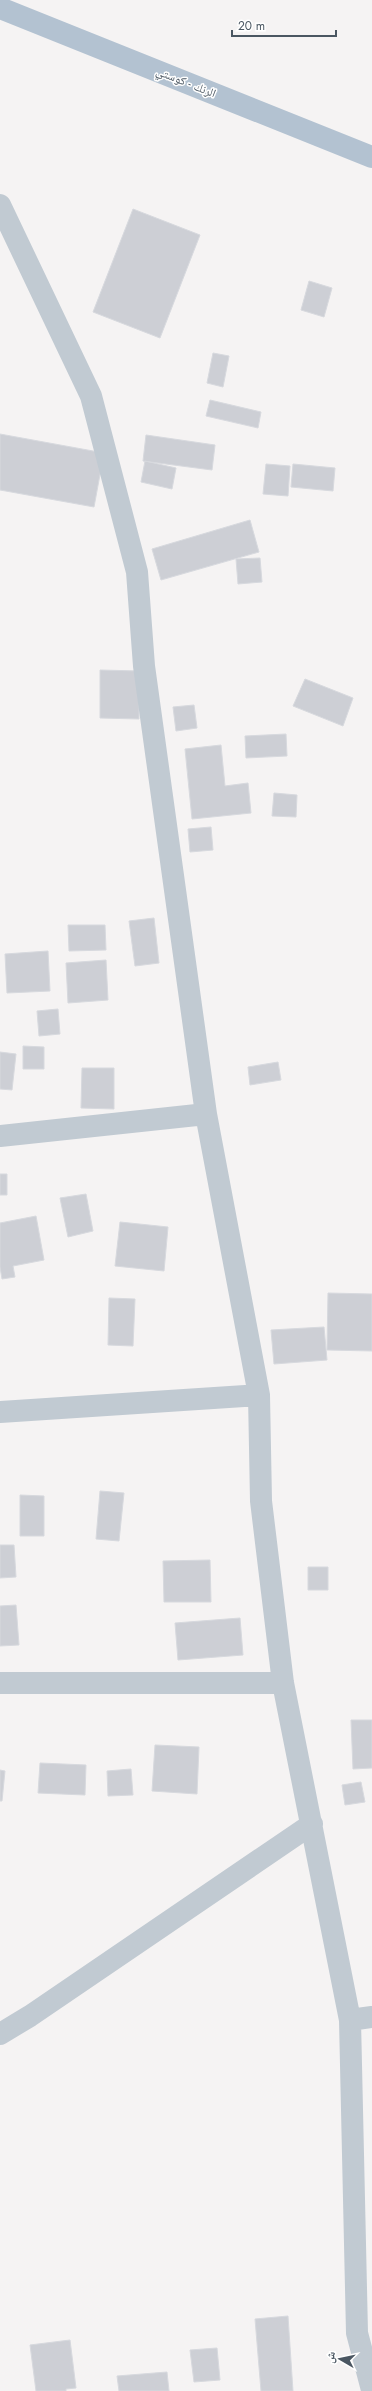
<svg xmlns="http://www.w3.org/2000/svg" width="372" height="2391" viewBox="0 0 372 2391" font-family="Jost,'Noto Naskh Arabic',sans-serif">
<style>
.building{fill:#cdcfd5;stroke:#d7d9de}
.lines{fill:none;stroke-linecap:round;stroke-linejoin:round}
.minor{stroke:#c1cad2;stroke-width:22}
.primary{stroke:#b3c2d1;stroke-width:22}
.labels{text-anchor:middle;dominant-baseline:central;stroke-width:3;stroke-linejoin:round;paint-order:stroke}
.street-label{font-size:12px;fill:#4a5661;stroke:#fff}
</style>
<rect width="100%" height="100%" fill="#f5f3f3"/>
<path class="building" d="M133 209 200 235 160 338 93 312Z
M309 281 332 288 324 317 301 310Z
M213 353 229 356 223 387 207 383Z
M210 400 261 412 258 428 206 416Z
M0 434 104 453 94 507 0 490Z
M146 435 215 445 212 470 143 461Z
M145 461 176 468 172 489 141 482Z
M266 464 290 466 288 496 263 494Z
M293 464 335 468 333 491 291 487Z
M250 520 259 552 161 580 152 549Z
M260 558 262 582 238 584 236 559Z
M100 670 139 671V719L100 718Z
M305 679 353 698 343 726 293 706Z
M194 705 197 728 176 731 173 707Z
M286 734 287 756 246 758 245 736Z
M221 745 225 786 248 783 251 813 192 819 185 749Z
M274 793 297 795 296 817 272 816Z
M211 827 213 850 190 852 188 829Z
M154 918 159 963 135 966 129 921Z
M68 925H105L106 950 69 951Z
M48 951 50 991 7 993 5 954Z
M106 960 108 1000 68 1003 66 963Z
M58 1009 60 1034 39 1036 37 1011Z
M23 1046 44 1047V1069H23Z
M0 1052 16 1054 12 1090 0 1089Z
M278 1062 281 1080 250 1085 248 1067Z
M82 1068H114V1109L81 1108Z
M0 1174H7V1195H0Z
M86 1194 93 1231 68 1237 60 1198Z
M36 1216 44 1260 13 1266 15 1277 2 1279 0 1267V1223Z
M120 1222 168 1227 164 1271 115 1266Z
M328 1293 372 1294V1351L327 1350Z
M109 1298 135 1299 133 1346 108 1345Z
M324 1327 327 1360 274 1364 271 1330Z
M100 1491 124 1493 119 1541 96 1539Z
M20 1495 44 1496V1536H20Z
M0 1545H14L16 1577 0 1578Z
M210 1560 211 1602H164L163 1561Z
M308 1567H328V1590H308Z
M16 1605 19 1645 0 1646V1606Z
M240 1618 243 1655 178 1660 175 1623Z
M351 1720H372V1768L353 1769Z
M155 1745 199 1747 197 1794 152 1791Z
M40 1763 86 1765 85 1795 38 1793Z
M131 1769 133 1795 108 1796 107 1771Z
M0 1770 5 1771 2 1801H0Z
M361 1782 365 1802 345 1805 342 1785Z
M288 2316 293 2391H261L255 2319Z
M70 2340 76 2388 66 2389V2391H36L30 2345Z
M217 2348 220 2380 194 2382 190 2350Z
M167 2372 169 2391H119L117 2376Z"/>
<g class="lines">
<path class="minor" d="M0 205 91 396 137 572 144 666 206 1114 259 1395 261 1501 283 1683 350 2020 357 2333 372 2390
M0 1136 206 1114
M0 1412 259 1395
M0 1683H283
M350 2020 372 2017
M0 2034 30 2016 312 1824"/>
<path class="primary" d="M0 8 372 157"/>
</g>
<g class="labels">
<g class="street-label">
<text transform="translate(186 82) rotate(22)">الرنك - كوستي</text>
</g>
</g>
<g transform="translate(340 2359) rotate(279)" stroke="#ffffff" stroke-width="3" paint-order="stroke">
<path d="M0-3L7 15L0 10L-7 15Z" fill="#4a5661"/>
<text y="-6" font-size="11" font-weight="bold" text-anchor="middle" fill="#4a5661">ش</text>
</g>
<path d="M232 30v6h104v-6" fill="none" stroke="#4a5661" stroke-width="2"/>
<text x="238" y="30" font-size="12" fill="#4a5661" stroke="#ffffff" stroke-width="3" paint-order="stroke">20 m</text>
</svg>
